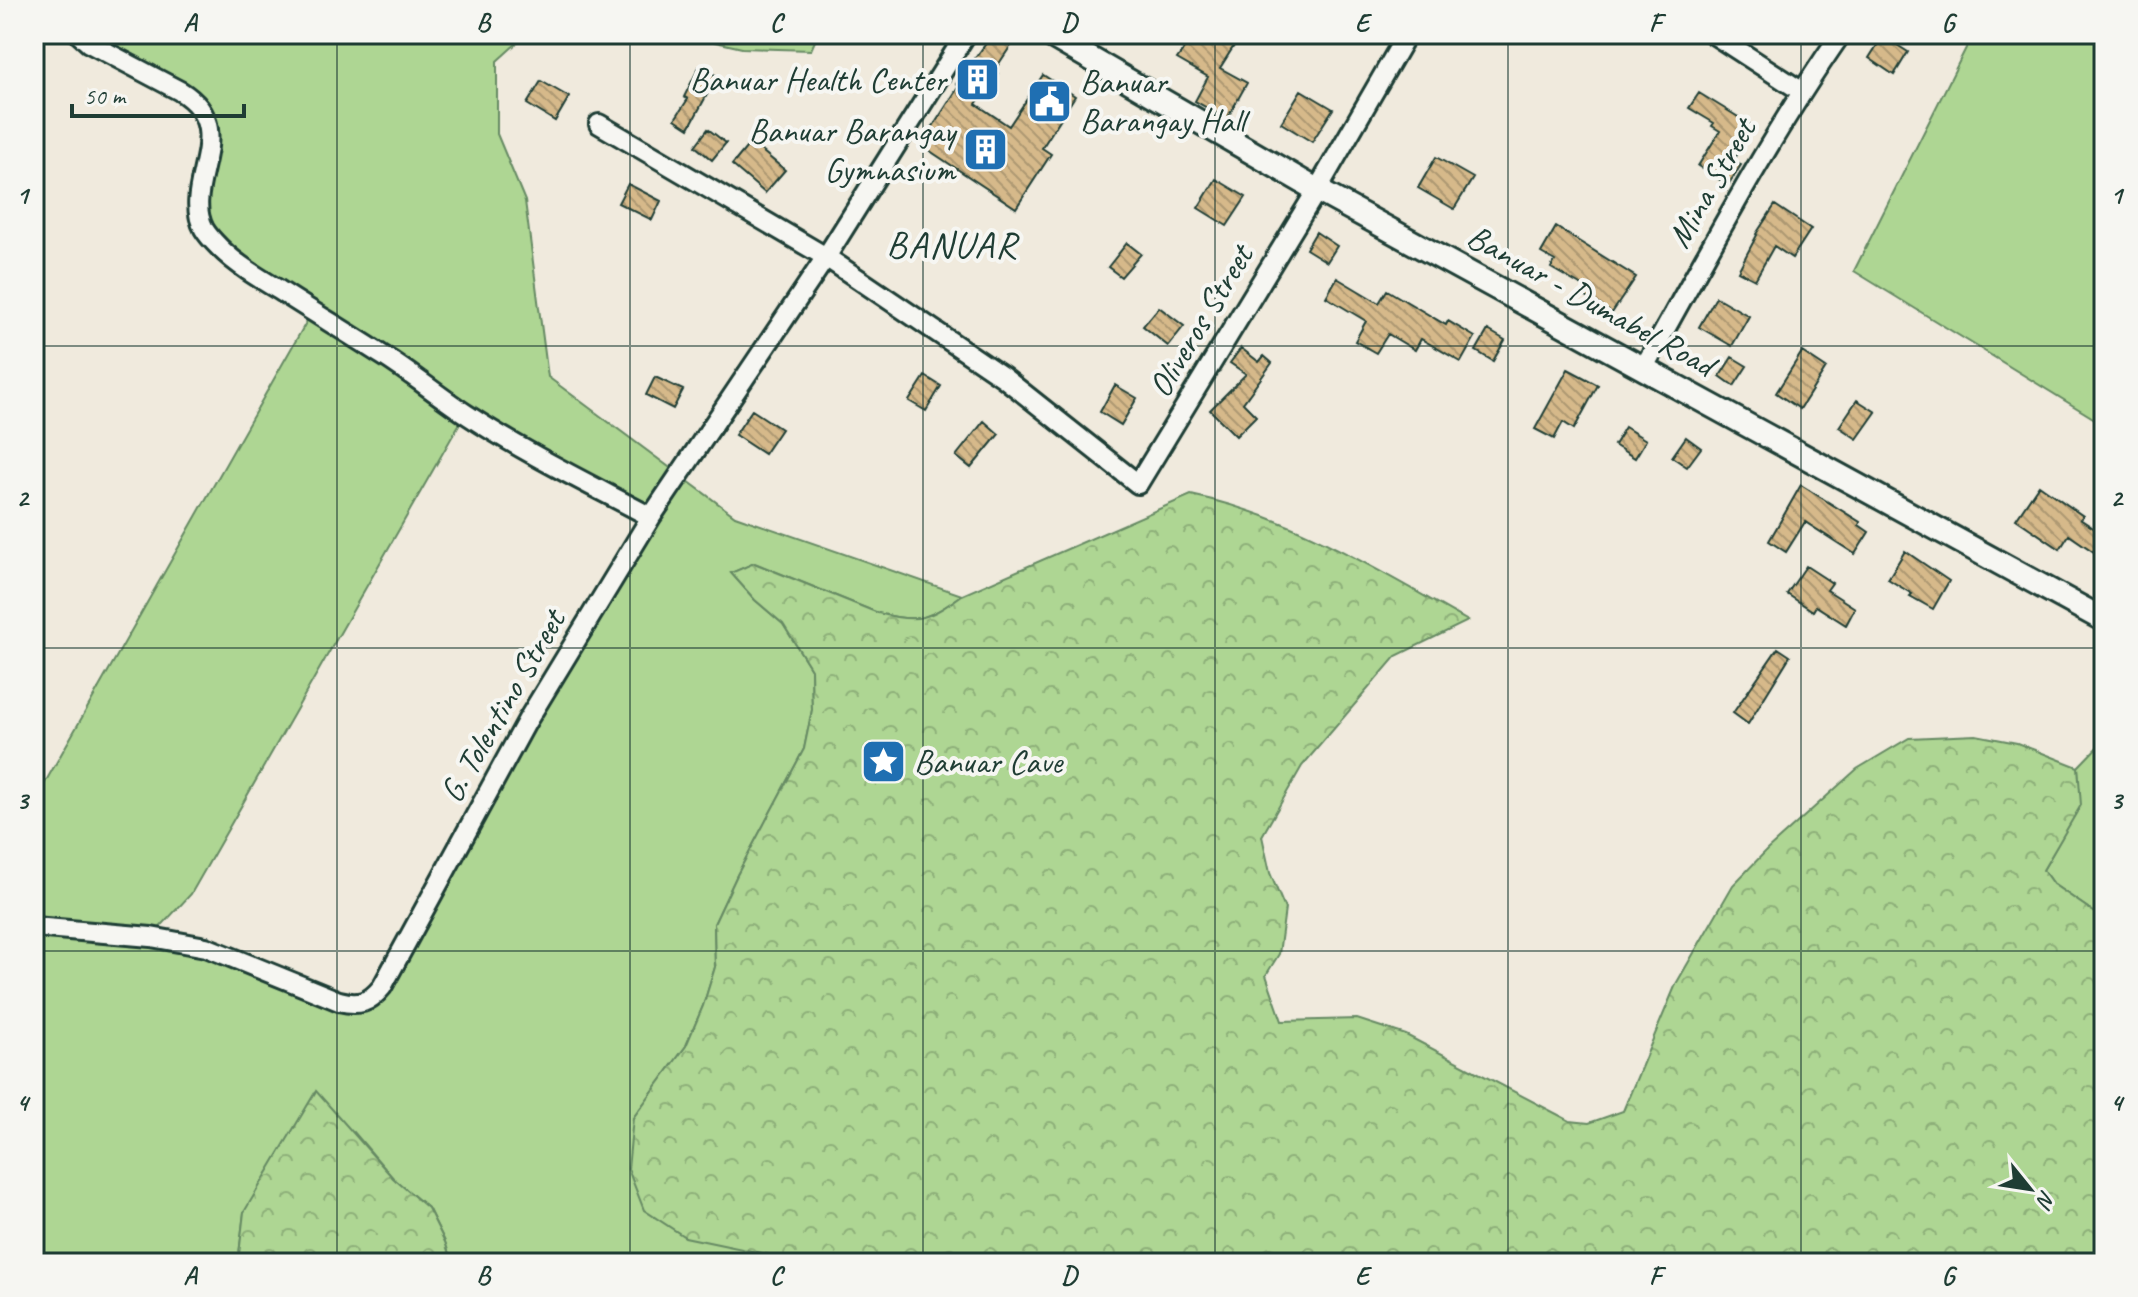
<svg xmlns="http://www.w3.org/2000/svg" width="2138" height="1297" viewBox="0 0 2138 1297" font-family="Caveat,sans-serif">
<style>
.green{fill:#aed693;stroke:#668a64;stroke-width:2;fill-rule:evenodd}
.forest{fill:url(#forest-crowns);stroke:#668a64;stroke-width:2}
.building{fill:url(#building-back-hatch);stroke:#1f3d34;stroke-width:2}
.lines{fill:none;stroke-linecap:round;stroke-linejoin:round}
.minor-casing{stroke:#1f3d34;stroke-width:24}
.tertiary-casing{stroke:#1f3d34;stroke-width:28}
.minor{stroke:#f6f6f2;stroke-width:18}
.tertiary{stroke:#f6f6f2;stroke-width:22}
.grid{fill:none;stroke:#1f3d34;stroke-width:2;stroke-opacity:0.55}
.labels{text-anchor:middle;dominant-baseline:central;stroke-width:8;stroke-linejoin:round;paint-order:stroke}
.poi-label{font-size:34px;fill:#1f3d34;stroke:#f6f6f2;text-anchor:end}
.street-label{font-size:34px;fill:#1f3d34;stroke:#f6f6f2}
.quarter-label{font-size:38px;letter-spacing:2px;fill:#1f3d34;stroke:#f6f6f2}
.neatline{fill:none;stroke:#1f3d34;stroke-width:3}
.grid-label{font-size:26px;text-anchor:middle;font-weight:bold;fill:#1f3d34}
</style>
<defs>
<pattern id="forest-crowns" width="20" height="18" patternUnits="userSpaceOnUse" patternTransform="scale(2)"><rect width="20" height="18" fill="#aed693"/><path d="M2 6a3 3 0 1 1 6 0M12 15a3 3 0 1 1 6 0" fill="none" stroke="#8daf79"/></pattern>
<pattern id="building-back-hatch" width="6" height="6" patternUnits="userSpaceOnUse" patternTransform="scale(2)"><rect width="6" height="6" fill="#d6b98a"/><path d="M-1 5l2 2M0 0l6 6M5-1l2 2" fill="none" stroke="#ad9872"/></pattern>
</defs>
<rect width="100%" height="100%" fill="#f0eadd"/>
<filter id="ink" filterUnits="userSpaceOnUse"><feTurbulence type="fractalNoise" baseFrequency=".0125" numOctaves="2"/><feDisplacementMap in="SourceGraphic" scale="16" xChannelSelector="R" yChannelSelector="G"/><feConvolveMatrix kernelMatrix="1 2 1 2 8 2 1 2 1" color-interpolation-filters="sRGB"/></filter>
<g filter="url(#ink)">
<path class="green" d="M79 34H527L497 61V134L525 201 548 377 735 516 962 595C929 619 919 624 878 613L755 563 731 573 755 600 783 624 811 669 812 710 804 749 737 875 714 924 715 967 703 1006 686 1046 633 1118 748 1249 808 1263H452L445 1242 428 1208 393 1178 354 1132 244 1212 238 1263H34V802L312 312 204 229 202 109ZM465 414 651 518 365 1003 152 936 191 894Z
M680 34H818L811 50 742 48Z
M1973 34H2104V428L2098 421 1854 271Z
M2104 740V919L2053 884 2043 870 2080 805 2078 767Z"/>
<path class="forest" d="M1191 495C1293 516 1379 571 1468 621L1396 656 1302 766 1262 836 1270 873 1285 909 1279 954 1266 975 1282 1021 1357 1019 1406 1035 1570 1121 1589 1123 1623 1111 1676 984 1733 885 1767 850 1857 769 1909 738 1976 735 2017 743 2078 767 2081 805 2043 870 2053 884 2104 919V1263H808L685 1237 644 1210 628 1169 633 1118 686 1046 703 1006 715 967 714 924 737 875 804 749 812 710 811 669 783 624 755 600 731 573 754 563 878 613C919 624 929 619 962 595Z
M316 1091 393 1178 428 1208 445 1242 452 1263H238L244 1212Z"/>
<path class="building" d="M993 34H1004L1014 41 994 71 998 74 976 104 1009 126 1043 75 1075 96 1042 148 1051 154 1016 208 921 145 959 86 956 84Z
M1160 34H1226L1237 41 1220 68 1247 83 1227 119 1195 101 1208 77 1177 59 1184 49Z
M1883 36 1908 52 1894 75 1869 58Z
M699 67 717 76 689 128 675 119 688 99 684 97Z
M541 81 569 97 555 121 527 104Z
M1301 90 1333 109 1312 142 1281 123Z
M1699 93 1753 126 1734 160 1741 165 1728 185 1698 166 1720 131 1712 126 1714 123 1689 108Z
M708 129 726 143 712 160 695 146Z
M751 142 785 170 765 193 732 165Z
M1436 157 1473 178 1454 209 1418 188Z
M1216 179 1246 197 1227 226 1198 208Z
M628 184 661 201 652 220 618 203Z
M1775 205 1811 229 1792 258 1774 246 1755 280 1738 271 1757 235 1756 234Z
M1556 227 1636 277 1612 313 1583 295 1587 289 1551 268 1555 261 1541 253Z
M1316 232 1337 246 1327 262 1306 249Z
M1127 243 1141 254 1121 277 1108 267Z
M1337 278 1379 303 1387 290 1446 325 1448 321 1475 337 1461 362 1421 339 1415 350 1388 334 1376 353 1355 341 1366 321 1326 297Z
M1716 297 1749 316 1732 346 1699 327Z
M1159 307 1184 326 1168 346 1143 326Z
M1488 330 1505 340 1493 361 1476 351Z
M1241 348 1259 362 1264 356 1272 363 1243 403 1256 416 1236 436 1210 410 1246 374 1230 363Z
M1802 352 1826 368 1800 409 1776 393Z
M1732 357 1747 366 1734 386 1720 376Z
M1568 369 1598 385 1574 429 1563 422 1554 439 1535 429Z
M925 376 941 386 926 411 909 401Z
M655 377 683 390 673 409 646 395Z
M1115 385 1137 398 1121 425 1100 412Z
M1857 400 1876 412 1857 439 1839 427Z
M752 410 781 429 764 454 735 435Z
M984 421 999 434 971 468 956 456Z
M1625 427 1646 440 1635 458 1614 445Z
M1686 437 1701 448 1687 467 1672 457Z
M1801 485 1860 522 1859 525 1869 532 1855 554 1805 522 1786 552 1769 541Z
M2039 485 2083 516 2080 519 2104 535 2094 552 2069 535 2060 549 2016 519Z
M1905 551 1949 581 1933 609 1910 596 1912 594 1888 579Z
M1806 566 1832 583 1827 590 1855 608 1846 625 1816 606 1813 611 1787 594Z
M1778 648 1790 656 1748 724 1733 713Z"/>
<g class="lines">
<defs>
<path id="minor" d="M79 34 89 43 180 91C242 129 180 185 204 229 208 236 215 243 220 248 237 265 259 278 279 290 313 312 348 333 382 355 411 373 437 395 466 414 525 453 589 484 651 517
M1713 34 1801 91
M599 124 826 257 1003 377 1138 484 1317 190 1407 34
M1644 367C1707 255 1767 140 1841 34
M34 927 151 937 206 947 339 1001C359 1006 369 1003 382 987L527 721 651 517 826 257 966 34"/>
<path id="tertiary" d="M1048 34 1317 190 2104 620"/>
</defs>
<use href="#minor" class="minor-casing"/>
<use href="#tertiary" class="tertiary-casing"/>
<use href="#minor" class="minor"/>
<use href="#tertiary" class="tertiary"/>
</g>
</g>
<path class="grid" d="M337 34V1263M630 34V1263M923 34V1263M1215 34V1263M1508 34V1263M1801 34V1263M34 346H2104M34 648H2104M34 951H2104"/>
<defs>
<symbol id="building-square" viewBox="-11 -11 22 22"><rect x="-9" y="-9" width="18" height="18" rx="4" fill="#1f6fb2" stroke="#f6f6f2"/><path d="M-4-6H4V6H1V3H-1V6H-4ZM-2.5-4.3h1.7v1.8h-1.7ZM.8-4.3h1.7v1.8H.8ZM-2.5-1h1.7V.8h-1.7ZM.8-1h1.7V.8H.8Z" fill="#fff"/></symbol>
<symbol id="civic-square" viewBox="-11 -11 22 22"><rect x="-9" y="-9" width="18" height="18" rx="4" fill="#1f6fb2" stroke="#f6f6f2"/><path d="M-.6-6.5H3V-4.5H.6V-3L4-1V1h2V6H-6V1h2V-1L-.6-3ZM-1.2 2.5V6h2.4V2.5Z" fill="#fff"/></symbol>
<symbol id="sight-square" viewBox="-11 -11 22 22"><rect x="-9" y="-9" width="18" height="18" rx="4" fill="#1f6fb2" stroke="#f6f6f2"/><path d="M0-6L1.8-2.2L6-1.7L2.9 1.2L3.7 5.4L0 3.3L-3.7 5.4L-2.9 1.2L-6-1.7L-1.8-2.2Z" fill="#fff"/></symbol>
</defs>
<g fill-rule="evenodd">
<use href="#building-square" x="952" y="54" width="51" height="51"/>
<use href="#civic-square" x="1024" y="76" width="51" height="51"/>
<use href="#building-square" x="960" y="124" width="51" height="51"/>
<use href="#sight-square" x="858" y="736" width="51" height="51"/>
</g>
<g class="labels">
<g class="poi-label">
<text x="946" y="79">Banuar Health Center</text>
<text x="1080" y="81" text-anchor="start">Banuar<tspan x="1080" dy="39">Barangay Hall</tspan></text>
<text x="955" y="130">Banuar Barangay<tspan x="955" dy="39">Gymnasium</tspan></text>
<text x="914" y="761" text-anchor="start">Banuar Cave</text>
</g>
<g class="street-label">
<text transform="translate(1711 183) rotate(-60)">Mina Street</text>
<text transform="translate(1591 300) rotate(29)">Banuar - Dumabel Road</text>
<text transform="translate(1200 321) rotate(-59)">Oliveros Street</text>
<text transform="translate(502 706) rotate(-60)">G. Tolentino Street</text>
</g>
<g class="quarter-label">
<text x="952" y="244">BANUAR</text>
</g>
</g>
<rect width="2138" height="1297" fill="none" stroke="#f6f6f2" stroke-width="88"/>
<g transform="translate(2030 1189) rotate(120)" stroke="#f6f6f2" stroke-width="6" paint-order="stroke">
<path d="M0-6L14 30L0 20L-14 30Z" fill="#1f3d34"/>
<text y="-12" font-size="22" font-weight="bold" text-anchor="middle" fill="#1f3d34">N</text>
</g>
<path d="M72 104v12h172v-12" fill="none" stroke="#1f3d34" stroke-width="4"/>
<text x="84" y="104" font-size="24" fill="#1f3d34" stroke="#f6f6f2" stroke-width="6" paint-order="stroke">50 m</text>
<rect x="44" y="44" width="2050" height="1209" class="neatline"/>
<g class="grid-label">
<text x="190" y="31">A</text>
<text x="483" y="31">B</text>
<text x="776" y="31">C</text>
<text x="1069" y="31">D</text>
<text x="1362" y="31">E</text>
<text x="1655" y="31">F</text>
<text x="1948" y="31">G</text>
<text x="22" y="204">1</text>
<text x="2116" y="204">1</text>
<text x="22" y="506">2</text>
<text x="2116" y="506">2</text>
<text x="22" y="809">3</text>
<text x="2116" y="809">3</text>
<text x="22" y="1111">4</text>
<text x="2116" y="1111">4</text>
<text x="190" y="1284">A</text>
<text x="483" y="1284">B</text>
<text x="776" y="1284">C</text>
<text x="1069" y="1284">D</text>
<text x="1362" y="1284">E</text>
<text x="1655" y="1284">F</text>
<text x="1948" y="1284">G</text>
</g>
</svg>
